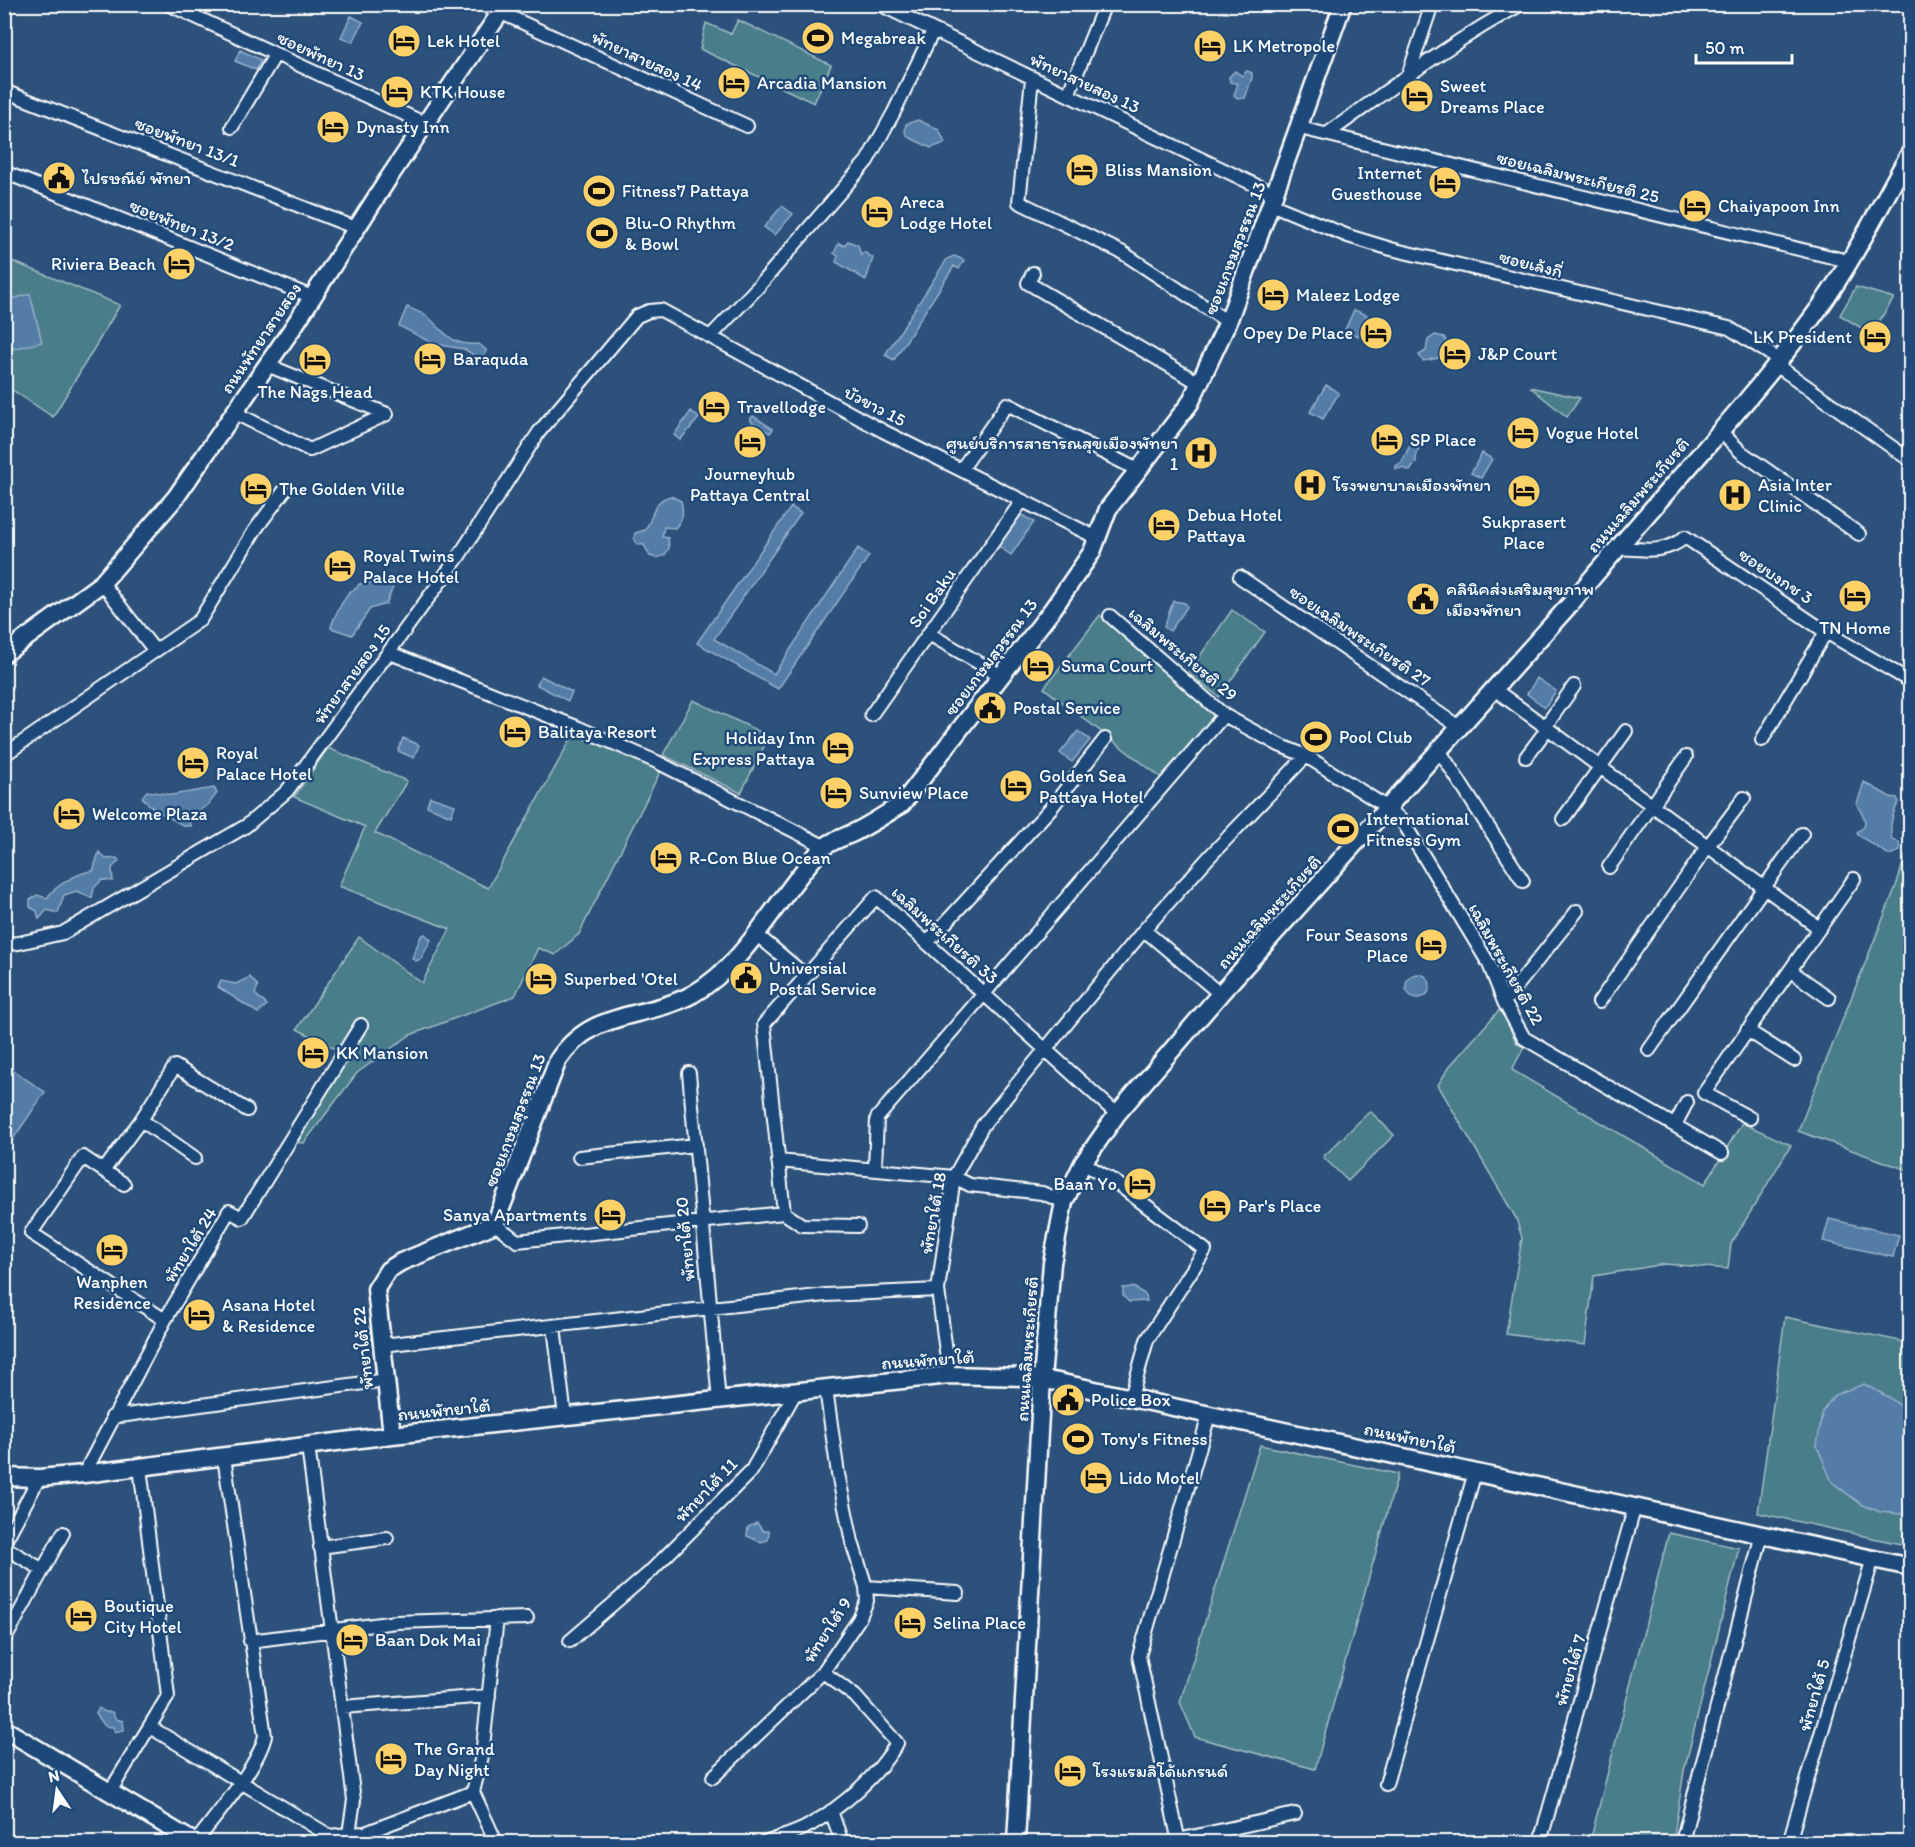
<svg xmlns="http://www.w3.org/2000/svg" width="1915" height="1847" viewBox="0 0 1915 1847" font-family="Itim,'Playpen Sans Thai',sans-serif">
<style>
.green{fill:#497d8a;stroke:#a4bec4;stroke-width:1.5}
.water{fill:#527ba6;stroke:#97b0ca;stroke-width:1.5}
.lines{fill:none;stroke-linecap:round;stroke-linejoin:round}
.street-casing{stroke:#fff;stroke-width:16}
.secondary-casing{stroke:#fff;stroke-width:21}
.street{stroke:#1f4a7a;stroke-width:12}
.secondary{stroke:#1f4a7a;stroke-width:16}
.labels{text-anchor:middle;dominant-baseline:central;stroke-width:5;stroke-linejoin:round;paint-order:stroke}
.poi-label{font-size:18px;fill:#fff;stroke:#1f4a7a;text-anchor:start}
.street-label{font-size:18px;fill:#fff;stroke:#1f4a7a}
</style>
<rect width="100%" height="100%" fill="#2c517b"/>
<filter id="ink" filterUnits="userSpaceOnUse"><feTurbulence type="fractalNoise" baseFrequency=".0167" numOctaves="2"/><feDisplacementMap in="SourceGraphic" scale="12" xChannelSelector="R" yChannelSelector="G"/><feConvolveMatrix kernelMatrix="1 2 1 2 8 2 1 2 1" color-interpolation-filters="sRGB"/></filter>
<g filter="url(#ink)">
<path class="green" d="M738 20 831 65 814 103 700 49 706 23 731 34Z
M4 258 120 305 53 417 5 385Z
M1856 287 1894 298 1871 334 1840 315Z
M1530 387 1580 398 1567 417Z
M1232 610 1265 632 1219 697 1188 673Z
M1100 615 1215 712 1216 718 1163 779 1044 688Z
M693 700 769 736 741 793 663 755Z
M576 730 661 770 579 934 555 955 538 948 515 996 410 1035 357 1073 304 1143 292 1142 347 1055 297 1029 359 937 422 983 450 929 339 886 365 827 294 797 328 748 407 781 375 833 488 888Z
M1910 841V1171L1798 1131 1896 886Z
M1501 1008 1517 1044 1524 1047 1512 1070 1705 1184 1742 1123 1791 1145 1731 1244 1728 1269 1665 1264 1594 1276 1585 1345 1506 1334 1522 1238 1516 1218 1438 1085 1449 1067Z
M1370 1111 1394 1135 1348 1181 1323 1157Z
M1785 1317 1910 1343V1546L1758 1513Z
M1260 1445 1398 1474 1315 1769 1195 1737 1180 1702Z
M1669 1533 1739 1548 1684 1771 1673 1842H1590Z"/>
<path class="water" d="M351 16 363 22 353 42 341 37Z
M240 50 261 60 256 70 235 61Z
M1247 71 1252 73V78L1245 98 1238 99 1234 95 1238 84 1230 82 1229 77 1235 71 1242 76Z
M918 120 939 130 945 143 931 148 908 137 905 131 906 124Z
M782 206 793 214 775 235 764 227Z
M848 241 858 245 861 255 864 252 873 258 866 280 836 262 838 256 834 253 839 243 844 246Z
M954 256 964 260 959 269 954 266 894 360 885 355 947 259Z
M30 294 42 342 12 349 5 320V301Z
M407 307C414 310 423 313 429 318 447 335 452 346 479 344L486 350 484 361 464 349 434 344 399 326Z
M1354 310 1367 315 1358 336 1345 330Z
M1435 335 1444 337 1447 344 1439 358 1423 361 1419 355 1426 351 1428 340Z
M1326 385 1339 393 1323 419 1310 412Z
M691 411 699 418 680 440 674 435Z
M753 416 773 429 770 433 764 430 754 433 753 440 747 443 744 438 751 432 749 428 754 424 750 420Z
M1411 443 1420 447 1416 453V462L1410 471 1403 468 1396 469V466L1402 462Z
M1482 453 1492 459 1481 478 1471 473Z
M671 496 681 501C684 512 683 519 675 528L664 527 662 537 668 538 669 548 665 555 657 558 650 556 644 545 637 544 634 538 635 533 645 530C655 515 652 500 671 496Z
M791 507 801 513 714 639 774 674 858 548 869 556 778 689 697 643Z
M1020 514 1034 522 1011 555 998 546Z
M384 581 390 582 393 587 386 604 370 609 352 635 331 628C332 620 344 599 349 592L357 588 359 584Z
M1173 601 1185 603 1187 607 1170 631 1164 627Z
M541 676 572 692 568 701 537 685Z
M1537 678 1556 691 1545 707 1527 694Z
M1078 731 1090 740 1072 762 1060 753Z
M403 738 419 745 414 758 398 751Z
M1864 782 1890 797 1897 798 1899 802C1892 813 1889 828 1892 840L1899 842 1900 851 1889 855 1858 835 1857 832 1864 827C1867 815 1860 814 1857 804Z
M214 788 217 793 209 804 187 819 191 826H184C169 816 153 812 142 797L147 791 172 795Z
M430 797 455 805 451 816 427 806Z
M99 852 106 859 117 858 119 861 112 868 113 881 102 880 94 888 92 898 77 891 64 895 58 913 47 910 39 919 37 911 30 907V900L37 895 47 898C55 886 78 872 93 871Z
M425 934 431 940 421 959 416 961 412 958 421 936Z
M1406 986a12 12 0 1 1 24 0a12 12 0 1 1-24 0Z
M250 977 258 986 255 994 267 1005 258 1013 218 987 221 981 236 984Z
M5 1065 45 1092 5 1151Z
M1829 1219 1899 1235 1893 1257 1823 1241Z
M1133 1287 1146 1295 1147 1301 1129 1302 1123 1296V1288Z
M1864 1384 1890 1398 1910 1413V1515L1880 1512 1861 1504 1832 1482 1817 1446 1822 1412 1834 1395Z
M757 1523 763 1531H769L768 1540 761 1542 747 1536 748 1527Z
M99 1708 105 1712H112L116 1719 123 1721 124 1730 115 1732 113 1727 105 1726 96 1714Z"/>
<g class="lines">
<defs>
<path id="street" d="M168 4 426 124
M482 4 747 126
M879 4 1276 195
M1408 76 1432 4
M1032 79 1019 202 1123 253 1228 322
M4 91 356 228
M1068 95 1105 4
M232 127 275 55
M1300 128 1848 261
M1327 134C1390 89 1453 40 1522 4
M4 172 312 297
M1273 205 1348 236 1391 249 1729 328 1778 359
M1033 273 1028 283 1199 383
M710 337 757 288 867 161 894 112 933 31
M1775 364 1910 460
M233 412 310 450 387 414 267 365
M1720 431 1741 452 1859 534
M961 470 1007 404 1138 470
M1616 548C1641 549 1665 555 1685 537L1826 632 1910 681
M1240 577 1459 727
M102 583 155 651
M1110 616 1224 715 1279 745 1306 756 1388 808 1403 822 1489 964 1504 1002 1524 1038 1722 1153
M929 634 1000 675
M390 653 579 728 657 762 824 846
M1494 689 1819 928
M871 715 1022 501
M1545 727 1574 686
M1762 740 1826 632
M1439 750 1523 881
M4 755 200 620 255 530 284 491
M1526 757 1547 729
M1563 819 1626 731
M1609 867 1686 757
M1144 930 1220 994
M756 934 806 976
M927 943 1051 808 1105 739
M4 944 19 943 63 933 246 826 287 791 459 556 539 432 637 316 649 311 661 310 883 431 1099 539
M1791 971 1829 998
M1504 1002 1577 911
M1599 1002 1708 846 1744 798
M1747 1030 1794 1060
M1649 1050 1802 834
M689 1073 719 1401
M1750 1118 1704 1093 1854 879
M141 1120 195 1158
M1675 1125 1687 1102
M579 1157 696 1145
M778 1161 954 1177 970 1185 1042 1193 1064 1202
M1083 1163 1115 1182 1205 1250 1147 1340 1131 1398
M875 1168 877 1118 1224 715
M104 1170 141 1120 175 1066 247 1110
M124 1184 83 1157 31 1233 165 1320
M495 1224 517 1241 784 1213
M858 1226 802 1225 784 1213 764 1024 876 897 1117 1114
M554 1327 565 1417
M382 1345 826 1295 938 1290
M949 1375 938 1290 954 1177 983 1125 1144 930 1210 856 1306 756
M112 1417 386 1380
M308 1446 354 1800 349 1834 330 1836 326 1842
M84 1474 165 1320 229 1211 242 1218 361 1025
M4 1543 39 1478
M4 1547 43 1570
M320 1547 387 1538
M866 1587 958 1593
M4 1641 63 1533
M250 1641 396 1622 527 1618
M570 1641 649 1573 752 1470 795 1393
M342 1707 489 1696
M150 1727 330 1836
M713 1777 823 1672 859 1619 867 1601 866 1587 852 1542 838 1474 826 1389
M1386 1784 1475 1472
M111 1790 168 1696 140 1467
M831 1811 842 1842
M1178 1840 1295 1814
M196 1842C216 1815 258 1767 265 1736L224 1457
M353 1842 349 1834 365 1833 473 1792
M496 1842 473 1792 482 1756 497 1618
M554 1842H556
M767 1842C781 1837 797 1833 810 1825 843 1806 878 1776 897 1743L855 1696 823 1672
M1179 1842 1139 1656 1209 1415
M1540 1842 1635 1506
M1682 1842 1762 1534
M1789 1842 1873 1558"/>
<path id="secondary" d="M4 654 102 583 176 497 294 326 388 179 506 4
M392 1435 376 1289 388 1270 401 1262 495 1224 558 1060C593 1008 645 1020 693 994 749 962 779 893 823 848 830 841 845 837 855 832 871 824 886 814 902 804L1052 610 1092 552 1108 509 1190 403 1228 322 1343 4
M4 1477 39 1478 84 1474 392 1435 949 1375 1024 1377 1058 1382 1910 1567
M4 1729 194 1842
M1016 1842 1042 1379 1052 1263 1064 1202 1083 1163 1117 1114 1220 994 1573 601C1654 502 1745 411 1820 307 1854 259 1881 204 1910 153"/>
</defs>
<use href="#street" class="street-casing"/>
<use href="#secondary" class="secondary-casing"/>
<use href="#street" class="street"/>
<use href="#secondary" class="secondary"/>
</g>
</g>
<defs>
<symbol id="stadium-disc" viewBox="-11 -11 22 22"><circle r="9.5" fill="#ffd166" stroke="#1f4a7a"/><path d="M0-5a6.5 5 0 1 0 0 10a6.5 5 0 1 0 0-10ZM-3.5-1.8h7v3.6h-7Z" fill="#111"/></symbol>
<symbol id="hotel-disc" viewBox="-11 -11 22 22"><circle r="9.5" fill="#ffd166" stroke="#1f4a7a"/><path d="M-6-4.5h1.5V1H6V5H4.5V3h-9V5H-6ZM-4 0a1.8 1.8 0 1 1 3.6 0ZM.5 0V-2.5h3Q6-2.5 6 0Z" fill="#111"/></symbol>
<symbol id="civic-disc" viewBox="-11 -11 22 22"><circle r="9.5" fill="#ffd166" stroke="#1f4a7a"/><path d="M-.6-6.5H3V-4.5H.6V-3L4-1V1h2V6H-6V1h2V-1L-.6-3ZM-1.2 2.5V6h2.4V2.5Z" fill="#111"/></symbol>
<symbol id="hospital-disc" viewBox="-11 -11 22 22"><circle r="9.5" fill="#ffd166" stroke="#1f4a7a"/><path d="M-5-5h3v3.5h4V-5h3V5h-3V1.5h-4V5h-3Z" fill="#111"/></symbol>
</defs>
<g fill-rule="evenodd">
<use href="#stadium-disc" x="799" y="19" width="38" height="38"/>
<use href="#hotel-disc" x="385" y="22" width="38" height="38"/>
<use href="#hotel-disc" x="1191" y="27" width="38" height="38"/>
<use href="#hotel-disc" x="715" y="64" width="38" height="38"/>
<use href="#hotel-disc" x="378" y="73" width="38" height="38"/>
<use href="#hotel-disc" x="1398" y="77" width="38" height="38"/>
<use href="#hotel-disc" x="314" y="108" width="38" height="38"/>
<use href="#hotel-disc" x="1063" y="151" width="38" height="38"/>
<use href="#civic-disc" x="40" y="159" width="38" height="38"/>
<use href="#hotel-disc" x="1426" y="164" width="38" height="38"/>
<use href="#stadium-disc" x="580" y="172" width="38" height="38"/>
<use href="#hotel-disc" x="1676" y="187" width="38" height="38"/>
<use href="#hotel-disc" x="858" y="193" width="38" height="38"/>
<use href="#stadium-disc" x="583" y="214" width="38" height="38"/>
<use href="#hotel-disc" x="160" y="245" width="38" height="38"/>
<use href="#hotel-disc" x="1254" y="276" width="38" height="38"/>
<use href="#hotel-disc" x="1357" y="314" width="38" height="38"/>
<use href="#hotel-disc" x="1856" y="318" width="38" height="38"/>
<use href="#hotel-disc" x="1436" y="335" width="38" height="38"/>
<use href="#hotel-disc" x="411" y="340" width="38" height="38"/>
<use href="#hotel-disc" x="296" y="341" width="38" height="38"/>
<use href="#hotel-disc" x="695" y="388" width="38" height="38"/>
<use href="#hotel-disc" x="1504" y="414" width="38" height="38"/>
<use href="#hotel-disc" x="1368" y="421" width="38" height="38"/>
<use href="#hotel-disc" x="731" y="423" width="38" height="38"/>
<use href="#hospital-disc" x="1182" y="434" width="38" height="38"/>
<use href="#hospital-disc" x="1291" y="466" width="38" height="38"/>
<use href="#hotel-disc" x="237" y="470" width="38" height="38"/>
<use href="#hotel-disc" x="1505" y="472" width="38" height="38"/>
<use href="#hospital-disc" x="1716" y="476" width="38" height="38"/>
<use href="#hotel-disc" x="1145" y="506" width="38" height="38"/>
<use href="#hotel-disc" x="321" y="547" width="38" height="38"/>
<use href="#hotel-disc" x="1836" y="577" width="38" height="38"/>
<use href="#civic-disc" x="1404" y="580" width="38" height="38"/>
<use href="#hotel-disc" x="1019" y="647" width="38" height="38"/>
<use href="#civic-disc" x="971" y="689" width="38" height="38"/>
<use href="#hotel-disc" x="496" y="713" width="38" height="38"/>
<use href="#stadium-disc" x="1297" y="718" width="38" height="38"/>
<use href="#hotel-disc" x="819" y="729" width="38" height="38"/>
<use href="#hotel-disc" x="174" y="744" width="38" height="38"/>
<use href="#hotel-disc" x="997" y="767" width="38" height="38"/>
<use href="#hotel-disc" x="817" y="774" width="38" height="38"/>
<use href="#hotel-disc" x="50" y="795" width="38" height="38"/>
<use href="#stadium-disc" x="1324" y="810" width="38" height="38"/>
<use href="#hotel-disc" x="647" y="839" width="38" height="38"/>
<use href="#hotel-disc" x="1412" y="926" width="38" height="38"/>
<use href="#civic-disc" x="727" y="959" width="38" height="38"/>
<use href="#hotel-disc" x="522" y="960" width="38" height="38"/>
<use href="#hotel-disc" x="294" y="1034" width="38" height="38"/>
<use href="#hotel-disc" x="1121" y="1165" width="38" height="38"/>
<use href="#hotel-disc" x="1196" y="1187" width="38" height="38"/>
<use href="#hotel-disc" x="591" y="1196" width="38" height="38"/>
<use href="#hotel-disc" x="93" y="1231" width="38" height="38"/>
<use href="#hotel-disc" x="180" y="1296" width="38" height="38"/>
<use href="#civic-disc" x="1049" y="1381" width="38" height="38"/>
<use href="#stadium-disc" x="1059" y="1420" width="38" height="38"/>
<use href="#hotel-disc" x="1077" y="1459" width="38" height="38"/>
<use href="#hotel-disc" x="62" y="1597" width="38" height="38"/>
<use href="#hotel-disc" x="891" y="1604" width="38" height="38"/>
<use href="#hotel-disc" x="333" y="1621" width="38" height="38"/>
<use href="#hotel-disc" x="372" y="1740" width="38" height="38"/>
<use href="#hotel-disc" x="1051" y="1752" width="38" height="38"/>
</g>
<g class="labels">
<g class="poi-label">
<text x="841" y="38">Megabreak</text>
<text x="427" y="41">Lek Hotel</text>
<text x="1233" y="46">LK Metropole</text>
<text x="757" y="83">Arcadia Mansion</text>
<text x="1440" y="86">Sweet<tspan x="1440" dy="21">Dreams Place</tspan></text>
<text x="420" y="92">KTK House</text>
<text x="356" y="127">Dynasty Inn</text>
<text x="1105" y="170">Bliss Mansion</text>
<text x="1422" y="173" text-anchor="end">Internet<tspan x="1422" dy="21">Guesthouse</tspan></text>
<text x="82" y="178">ไปรษณีย์ พัทยา</text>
<text x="622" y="191">Fitness7 Pattaya</text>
<text x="900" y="202">Areca<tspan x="900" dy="21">Lodge Hotel</tspan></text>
<text x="1718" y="206">Chaiyapoon Inn</text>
<text x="625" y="223">Blu-O Rhythm<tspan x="625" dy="21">&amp; Bowl</tspan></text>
<text x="156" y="264" text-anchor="end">Riviera Beach</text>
<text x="1296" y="295">Maleez Lodge</text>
<text x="1353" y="333" text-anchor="end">Opey De Place</text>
<text x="1852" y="337" text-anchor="end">LK President</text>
<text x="1478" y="354">J&amp;P Court</text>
<text x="453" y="359">Baraquda</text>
<text x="315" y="392" text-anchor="middle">The Nags Head</text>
<text x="737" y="407">Travellodge</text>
<text x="1546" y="433">Vogue Hotel</text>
<text x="1410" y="440">SP Place</text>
<text x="1178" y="443" text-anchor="end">ศูนย์บริการสาธารณสุขเมืองพัทยา<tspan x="1178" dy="21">1</tspan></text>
<text x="750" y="474" text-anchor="middle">Journeyhub<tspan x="750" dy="21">Pattaya Central</tspan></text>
<text x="1333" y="485">โรงพยาบาลเมืองพัทยา</text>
<text x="1758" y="485">Asia Inter<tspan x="1758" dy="21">Clinic</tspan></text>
<text x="279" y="489">The Golden Ville</text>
<text x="1187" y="515">Debua Hotel<tspan x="1187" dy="21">Pattaya</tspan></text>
<text x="1524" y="522" text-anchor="middle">Sukprasert<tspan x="1524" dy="21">Place</tspan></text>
<text x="363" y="556">Royal Twins<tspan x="363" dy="21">Palace Hotel</tspan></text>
<text x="1446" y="589">คลินิคส่งเสริมสุขภาพ<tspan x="1446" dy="21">เมืองพัทยา</tspan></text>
<text x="1855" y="628" text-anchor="middle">TN Home</text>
<text x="1061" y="666">Suma Court</text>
<text x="1013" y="708">Postal Service</text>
<text x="538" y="732">Balitaya Resort</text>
<text x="1339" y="737">Pool Club</text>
<text x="815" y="738" text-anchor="end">Holiday Inn<tspan x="815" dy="21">Express Pattaya</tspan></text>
<text x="216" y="753">Royal<tspan x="216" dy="21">Palace Hotel</tspan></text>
<text x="1039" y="776">Golden Sea<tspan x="1039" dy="21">Pattaya Hotel</tspan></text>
<text x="859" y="793">Sunview Place</text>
<text x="92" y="814">Welcome Plaza</text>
<text x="1366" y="819">International<tspan x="1366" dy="21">Fitness Gym</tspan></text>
<text x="689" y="858">R-Con Blue Ocean</text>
<text x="1408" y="935" text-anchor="end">Four Seasons<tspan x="1408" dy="21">Place</tspan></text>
<text x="769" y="968">Universial<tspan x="769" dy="21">Postal Service</tspan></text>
<text x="564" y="979">Superbed 'Otel</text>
<text x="336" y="1053">KK Mansion</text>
<text x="1117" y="1184" text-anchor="end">Baan Yo</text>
<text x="1238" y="1206">Par's Place</text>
<text x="587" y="1215" text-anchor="end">Sanya Apartments</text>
<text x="112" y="1282" text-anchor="middle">Wanphen<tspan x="112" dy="21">Residence</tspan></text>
<text x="222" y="1305">Asana Hotel<tspan x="222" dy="21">&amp; Residence</tspan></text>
<text x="1091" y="1400">Police Box</text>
<text x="1101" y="1439">Tony's Fitness</text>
<text x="1119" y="1478">Lido Motel</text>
<text x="104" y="1606">Boutique<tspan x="104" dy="21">City Hotel</tspan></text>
<text x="933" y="1623">Selina Place</text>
<text x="375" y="1640">Baan Dok Mai</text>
<text x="414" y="1749">The Grand<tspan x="414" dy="21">Day Night</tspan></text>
<text x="1093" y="1771">โรงแรมลิโด้แกรนด์</text>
</g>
<g class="street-label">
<text transform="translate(321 56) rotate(25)">ซอยพัทยา 13</text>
<text transform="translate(647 61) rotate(25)">พัทยาสายสอง 14</text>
<text transform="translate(1085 83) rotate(25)">พัทยาสายสอง 13</text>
<text transform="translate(187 142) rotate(21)">ซอยพัทยา 13/1</text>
<text transform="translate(1578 177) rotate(14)">ซอยเฉลิมพระเกียรติ 25</text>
<text transform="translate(182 225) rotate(22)">ซอยพัทยา 13/2</text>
<text transform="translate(1235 248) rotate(-69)">ซอยเกษมสุวรรณ 13</text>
<text transform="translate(1531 264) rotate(14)">ซอยเล้งกี่</text>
<text transform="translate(261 338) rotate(-56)">ถนนพัทยาสายสอง</text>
<text transform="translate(875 406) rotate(28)">บัวขาว 15</text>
<text transform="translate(1638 495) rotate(-49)">ถนนเฉลิมพระเกียรติ</text>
<text transform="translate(1776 576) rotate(34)">ซอยบงกช 3</text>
<text transform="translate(932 598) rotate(-55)">Soi Baku</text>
<text transform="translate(1360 636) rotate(34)">ซอยเฉลิมพระเกียรติ 27</text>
<text transform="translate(1183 654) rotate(40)">เฉลิมพระเกียรติ 29</text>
<text transform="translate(991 657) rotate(-53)">ซอยเกษมสุวรรณ 13</text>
<text transform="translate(352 674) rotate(-54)">พัทยาสายสอง 15</text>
<text transform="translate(1269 912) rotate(-48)">ถนนเฉลิมพระเกียรติ</text>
<text transform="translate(945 935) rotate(42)">เฉลิมพระเกียรติ 33</text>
<text transform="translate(1506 964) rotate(61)">เฉลิมพระเกียรติ 22</text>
<text transform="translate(515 1120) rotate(-69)">ซอยเกษมสุวรรณ 13</text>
<text transform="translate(933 1213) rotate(-80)">พัทยาใต้ 18</text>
<text transform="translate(685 1239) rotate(-95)">พัทยาใต้ 20</text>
<text transform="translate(190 1245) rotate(-58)">พัทยาใต้ 24</text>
<text transform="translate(363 1348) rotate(-96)">พัทยาใต้ 22</text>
<text transform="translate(1027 1349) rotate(-86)">ถนนเฉลิมพระเกียรติ</text>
<text transform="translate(928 1360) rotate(-4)">ถนนพัทยาใต้</text>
<text transform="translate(444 1410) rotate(-6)">ถนนพัทยาใต้</text>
<text transform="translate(1410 1438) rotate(12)">ถนนพัทยาใต้</text>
<text transform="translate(706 1490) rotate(-46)">พัทยาใต้ 11</text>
<text transform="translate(827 1630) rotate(-57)">พัทยาใต้ 9</text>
<text transform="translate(1570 1670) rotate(-74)">พัทยาใต้ 7</text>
<text transform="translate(1814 1695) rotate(-74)">พัทยาใต้ 5</text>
</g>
</g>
<rect width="1915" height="1847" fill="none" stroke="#1f4a7a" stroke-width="24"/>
<rect x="12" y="12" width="1891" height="1823" fill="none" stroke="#fff" stroke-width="2" filter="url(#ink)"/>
<g transform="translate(57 1790) rotate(347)" stroke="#1f4a7a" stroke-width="4.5" paint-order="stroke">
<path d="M0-4.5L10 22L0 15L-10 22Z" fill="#ffffff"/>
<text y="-9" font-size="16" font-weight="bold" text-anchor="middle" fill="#ffffff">N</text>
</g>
<path d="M1696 54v9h96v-9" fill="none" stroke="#ffffff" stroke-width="3"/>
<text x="1705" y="54" font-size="18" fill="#ffffff" stroke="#1f4a7a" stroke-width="4.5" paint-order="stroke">50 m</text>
</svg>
